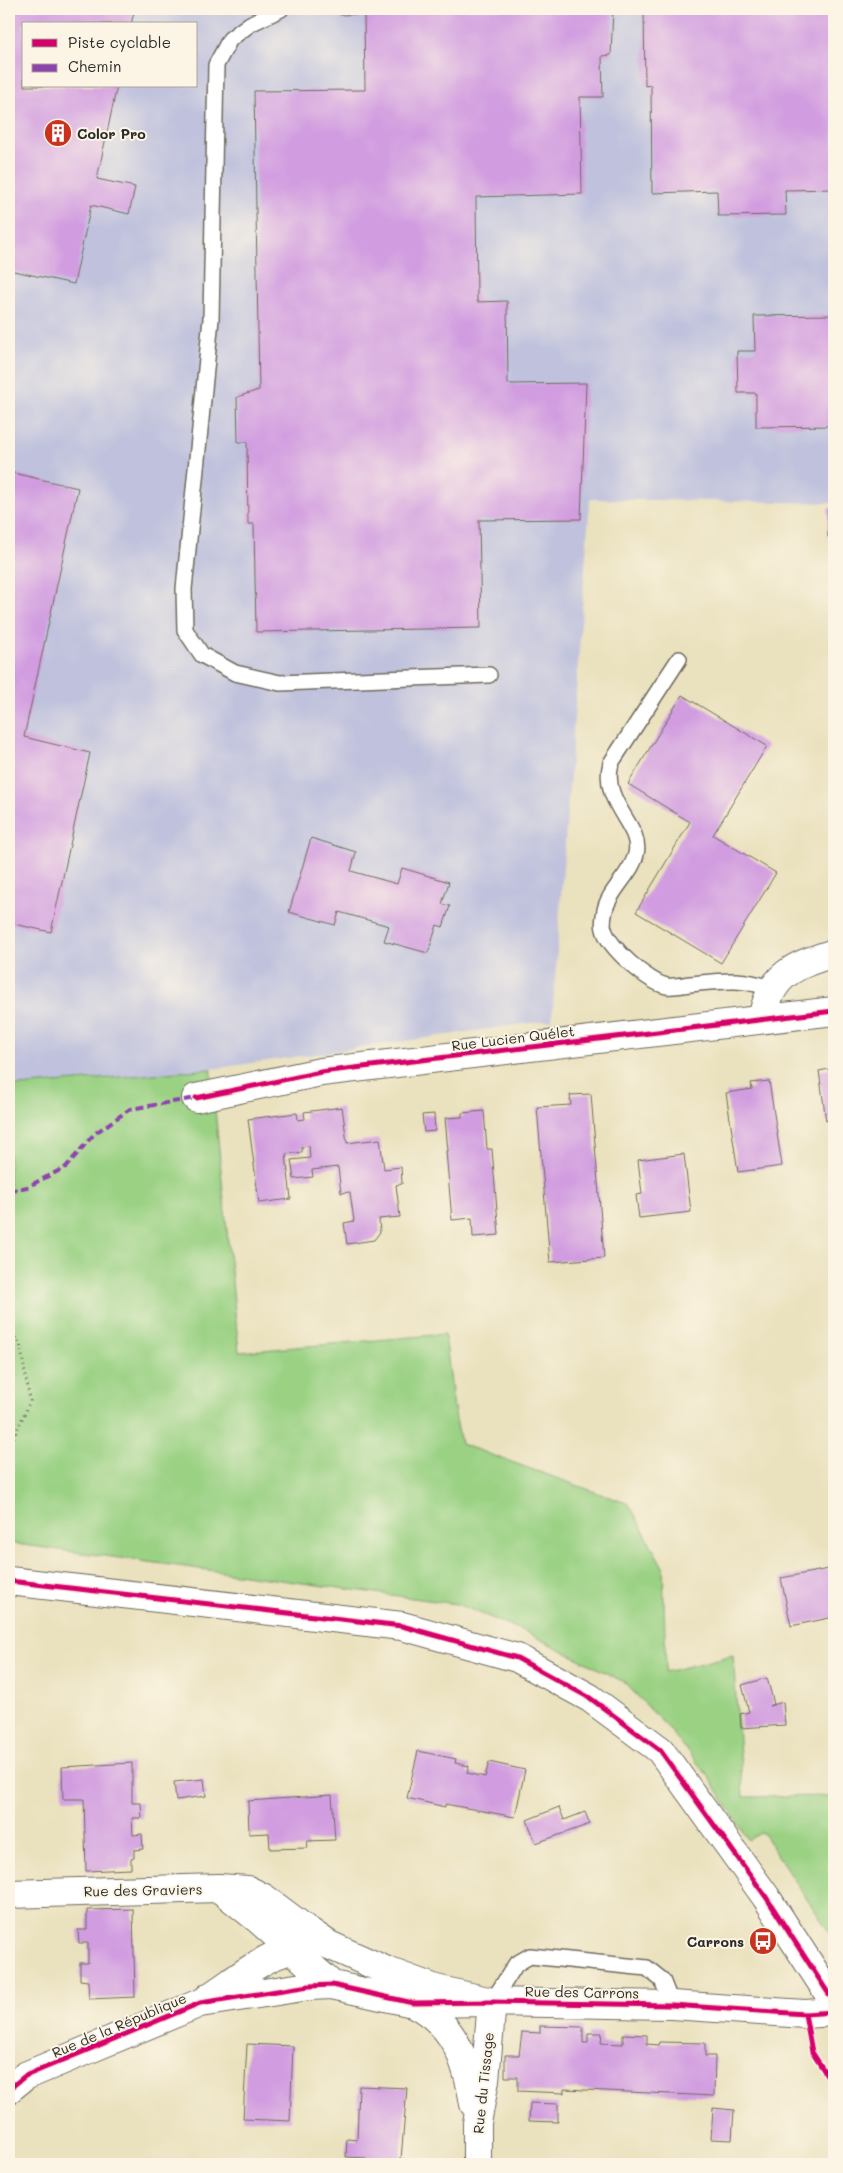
<svg xmlns="http://www.w3.org/2000/svg" width="843" height="2173" viewBox="0 0 843 2173" font-family="Mali,sans-serif">
<style>
.industrial{fill:#c0c2dd;fill-rule:evenodd}
.green{fill:#9ad183;stroke:#627e57}
.building{fill:#d19de0}
.lines{fill:none;stroke-linecap:round;stroke-linejoin:round}
.lane-casing{stroke:#6e6b5e;stroke-width:18}
.street-casing{stroke:#6e6b5e;stroke-width:30}
.path{stroke:#6e6b5e;stroke-width:3;stroke-dasharray:1 4;stroke-linecap:butt}
.lane{stroke:#fff;stroke-width:15}
.street{stroke:#fff;stroke-width:28}
.quiet{stroke:#8e44ad;stroke-width:4;stroke-dasharray:8 4;stroke-linecap:butt}
.cycleway-casing{stroke:#fcf5e5;stroke-width:8}
.cycleway{stroke:#d6006c;stroke-width:5}
.labels{text-anchor:middle;dominant-baseline:central;stroke-width:4;stroke-linejoin:round;paint-order:stroke}
.poi-label{font-size:14px;font-weight:bold;fill:#2b2b2b;stroke:#fcf5e5;text-anchor:start}
.street-label{font-size:14px;fill:#2b2b2b;stroke:#fcf5e5}
</style>
<rect width="100%" height="100%" fill="#fcf5e5"/>
<filter id="ink" filterUnits="userSpaceOnUse"><feTurbulence type="fractalNoise" baseFrequency=".02" numOctaves="2"/><feDisplacementMap in="SourceGraphic" scale="10" xChannelSelector="R" yChannelSelector="G"/><feConvolveMatrix kernelMatrix="1 2 1 2 8 2 1 2 1" color-interpolation-filters="sRGB"/></filter>
<filter id="wash" filterUnits="userSpaceOnUse"><feTurbulence type="fractalNoise" baseFrequency=".0096" numOctaves="4" result="noise"/><feDisplacementMap in="SourceGraphic" scale="20" xChannelSelector="R" yChannelSelector="G"/><feGaussianBlur stdDeviation="1.12" result="paint"/><feColorMatrix in="noise" values="0 0 0 0 0 0 0 0 0 0 0 0 0 0 0 0 0 1.4 0 .05"/><feComposite in="paint" operator="in"/></filter>
<g filter="url(#wash)">
<rect width="100%" height="100%" fill="#eae1be"/>
<path class="industrial" d="M9 9H834V503L590 499 552 1020 211 1069 9 1087ZM24 24H196V86H24Z"/>
<path class="green" d="M211 1069 239 1352 445 1334 454 1409 461 1444 629 1504 663 1567 666 1672 733 1655 743 1797 834 1796V1939L762 1832 748 1840 710 1778 669 1729 624 1682 526 1632 457 1604 9 1543V1087Z"/>
<g id="blocks">
<path class="building" d="M9 9H135L131 24H24V86H117L97 179 135 187 129 214 91 205 74 284 9 270Z
M340 9H613L611 55 602 56 603 97H580L582 194 476 197 477 302 507 301 508 384 586 383 581 519 479 520 481 628 256 632 254 524H248L247 442H238L237 397 259 390 254 91 365 90 364 14 340 15Z
M644 9H834V189L785 190 786 215 718 216 717 191 652 193 651 85 645 86Z
M834 315V426L756 427V393H738L737 351H755L754 316Z
M9 472 78 488 24 737 90 753 51 932 9 923Z
M828 508H834V537H828Z
M831 575H834V604H831Z
M682 695 767 746 713 835 776 873 721 963 636 912 690 822 628 784Z
M311 838 356 852 351 871 397 884 402 868 449 882 442 904 450 906 443 927 437 925 428 953 384 941 389 926 339 912 335 925 289 912Z
M834 1068V1119L826 1121 819 1071Z
M769 1081 782 1166 738 1172 726 1093 752 1089 751 1083Z
M591 1094 604 1258 550 1262 537 1107 571 1105 570 1095Z
M342 1107 347 1143 380 1139 384 1169 401 1167 402 1184 396 1185 400 1217 379 1219 380 1232 374 1240 347 1244 344 1223 354 1221 350 1192 341 1193 338 1167 312 1170 313 1177 294 1179 291 1160 310 1158 309 1146 302 1147V1152L286 1154 291 1199 259 1203 248 1119 297 1113 298 1120 305 1119 304 1112Z
M484 1111 487 1149H492L499 1235 473 1237 472 1218 452 1220 446 1151H448L445 1118 462 1117V1113Z
M434 1114 435 1131 424 1132 422 1115Z
M684 1154 691 1212 639 1218 636 1195 642 1194 638 1160Z
M834 1568V1617L791 1626 781 1578Z
M767 1678 774 1704 769 1706 783 1702 785 1725 741 1728 740 1714 749 1712 742 1685Z
M418 1751 456 1759 455 1763 469 1766 467 1773 485 1777 489 1762 525 1770 515 1817 445 1804V1807L407 1798Z
M132 1763V1803H141L142 1818H132L133 1835 142 1834 143 1849 134 1850V1857L131 1858V1869L86 1871 84 1799H63L62 1767Z
M204 1779 206 1796 176 1800 174 1782Z
M332 1795 335 1840 307 1841 308 1848 270 1849 269 1833 249 1834 248 1801Z
M559 1807 564 1820 585 1812 590 1824 536 1843 527 1820Z
M133 1909 135 1997 89 1999 88 1981 80 1980V1963H88V1943H79L78 1930H87V1910Z
M540 2026 583 2027V2043H588V2033H602L601 2043 623 2044V2034L647 2035V2044L658 2045 659 2042 705 2043V2056H715L714 2096 564 2089V2093L518 2091V2077H505V2055H519L522 2032 540 2033Z
M247 2044 293 2046 290 2121 243 2119Z
M359 2086 407 2088 401 2159 414 2160V2164H365L366 2158 346 2157 347 2139 357 2140Z
M530 2103 558 2104V2122L529 2121Z
M713 2108 734 2110 732 2140 711 2139Z
M714 2160 731 2161V2164H714Z
M108 2161 171 2162V2164H108Z"/>
</g>
</g>
<g filter="url(#ink)">
<use href="#blocks" fill-opacity="0" stroke="#6e6b5e" stroke-width="1"/>
<g class="lines">
<defs>
<path id="lane" d="M281 9 250 24 230 39 216 65 211 319 184 589 185 630 202 655 235 673 280 683 489 675
M679 659 611 763C600 803 643 826 636 854 632 874 609 890 605 910 604 915 602 924 604 929 608 947 649 983 667 986 674 987 683 985 690 984 722 981 741 977 772 989
M492 2002 516 1964 530 1956 647 1968 662 1980 672 2005"/>
<path id="street" d="M762 1019C771 974 793 966 834 953
M196 1098 321 1072 834 1011
M9 1581 402 1626 517 1658 590 1698 660 1750 766 1897 834 2002
M219 1888 248 1890 264 1898 304 1928 329 1945 387 1971 436 1989 492 2002 485 2080 477 2123V2164
M9 1894 219 1888 259 1920 332 1985
M208 1998C238 1979 269 1950 306 1947
M413 2003C455 2024 467 2061 474 2104
M9 2089 25 2076 200 2003 309 1986 332 1985 413 2003 492 2002 672 2005 805 2014 834 2012"/>
</defs>
<use href="#lane" class="lane-casing"/>
<use href="#street" class="street-casing"/>
<path class="path" d="M9 1330 20 1343 30 1401 9 1448"/>
<use href="#lane" class="lane"/>
<use href="#street" class="street"/>
<path class="quiet" d="M9 1191 27 1187 66 1167 94 1134 130 1109 196 1098"/>
<defs>
<path id="cycleway" d="M196 1098 321 1072 834 1011
M9 1581 402 1626 517 1658 590 1698 660 1750 766 1897 834 2002
M805 2014 812 2052 834 2086
M9 2089 25 2076 200 2003 309 1986 332 1985 413 2003 492 2002 672 2005 805 2014 834 2012"/>
</defs>
<use href="#cycleway" class="cycleway-casing"/>
<use href="#cycleway" class="cycleway"/>
</g>
</g>
<defs>
<symbol id="building-disc" viewBox="-11 -11 22 22"><circle r="9.5" fill="#c8321e" stroke="#fcf5e5"/><path d="M-4-6H4V6H1V3H-1V6H-4ZM-2.5-4.3h1.7v1.8h-1.7ZM.8-4.3h1.7v1.8H.8ZM-2.5-1h1.7V.8h-1.7ZM.8-1h1.7V.8H.8Z" fill="#fff"/></symbol>
<symbol id="bus-disc" viewBox="-11 -11 22 22"><circle r="9.5" fill="#c8321e" stroke="#fcf5e5"/><path d="M-5-6H5V4H4V6H2V4H-2V6H-4V4H-5ZM-3.5-4V0h7V-4ZM-3.5 1.2v1.5H-2V1.2ZM2 1.2v1.5H3.5V1.2Z" fill="#fff"/></symbol>
</defs>
<g fill-rule="evenodd">
<use href="#building-disc" x="42" y="117" width="32" height="32"/>
<use href="#bus-disc" x="747" y="1925" width="32" height="32"/>
</g>
<g class="labels">
<g class="poi-label">
<text x="77" y="133">Color Pro</text>
<text x="744" y="1941" text-anchor="end">Carrons</text>
</g>
<g class="street-label">
<text transform="translate(513 1038) rotate(-7)">Rue Lucien Quélet</text>
<text transform="translate(143 1890) rotate(-1)">Rue des Graviers</text>
<text transform="translate(582 1992) rotate(1)">Rue des Carrons</text>
<text transform="translate(119 2025) rotate(-23)">Rue de la République</text>
<text transform="translate(483 2083) rotate(-84)">Rue du Tissage</text>
</g>
</g>
<rect width="843" height="2173" fill="none" stroke="#fcf5e5" stroke-width="30"/>
<rect x="22" y="22" width="175" height="65" fill="#fcf5e5" stroke="#a8a49b"/>
<rect x="32" y="39" width="25" height="8" fill="#d6006c" stroke="#a8a49b"/>
<text x="68" y="48" font-size="15" fill="#2b2b2b">Piste cyclable</text>
<rect x="32" y="64" width="25" height="8" fill="#8e44ad" stroke="#a8a49b"/>
<text x="68" y="72" font-size="15" fill="#2b2b2b">Chemin</text>
</svg>
